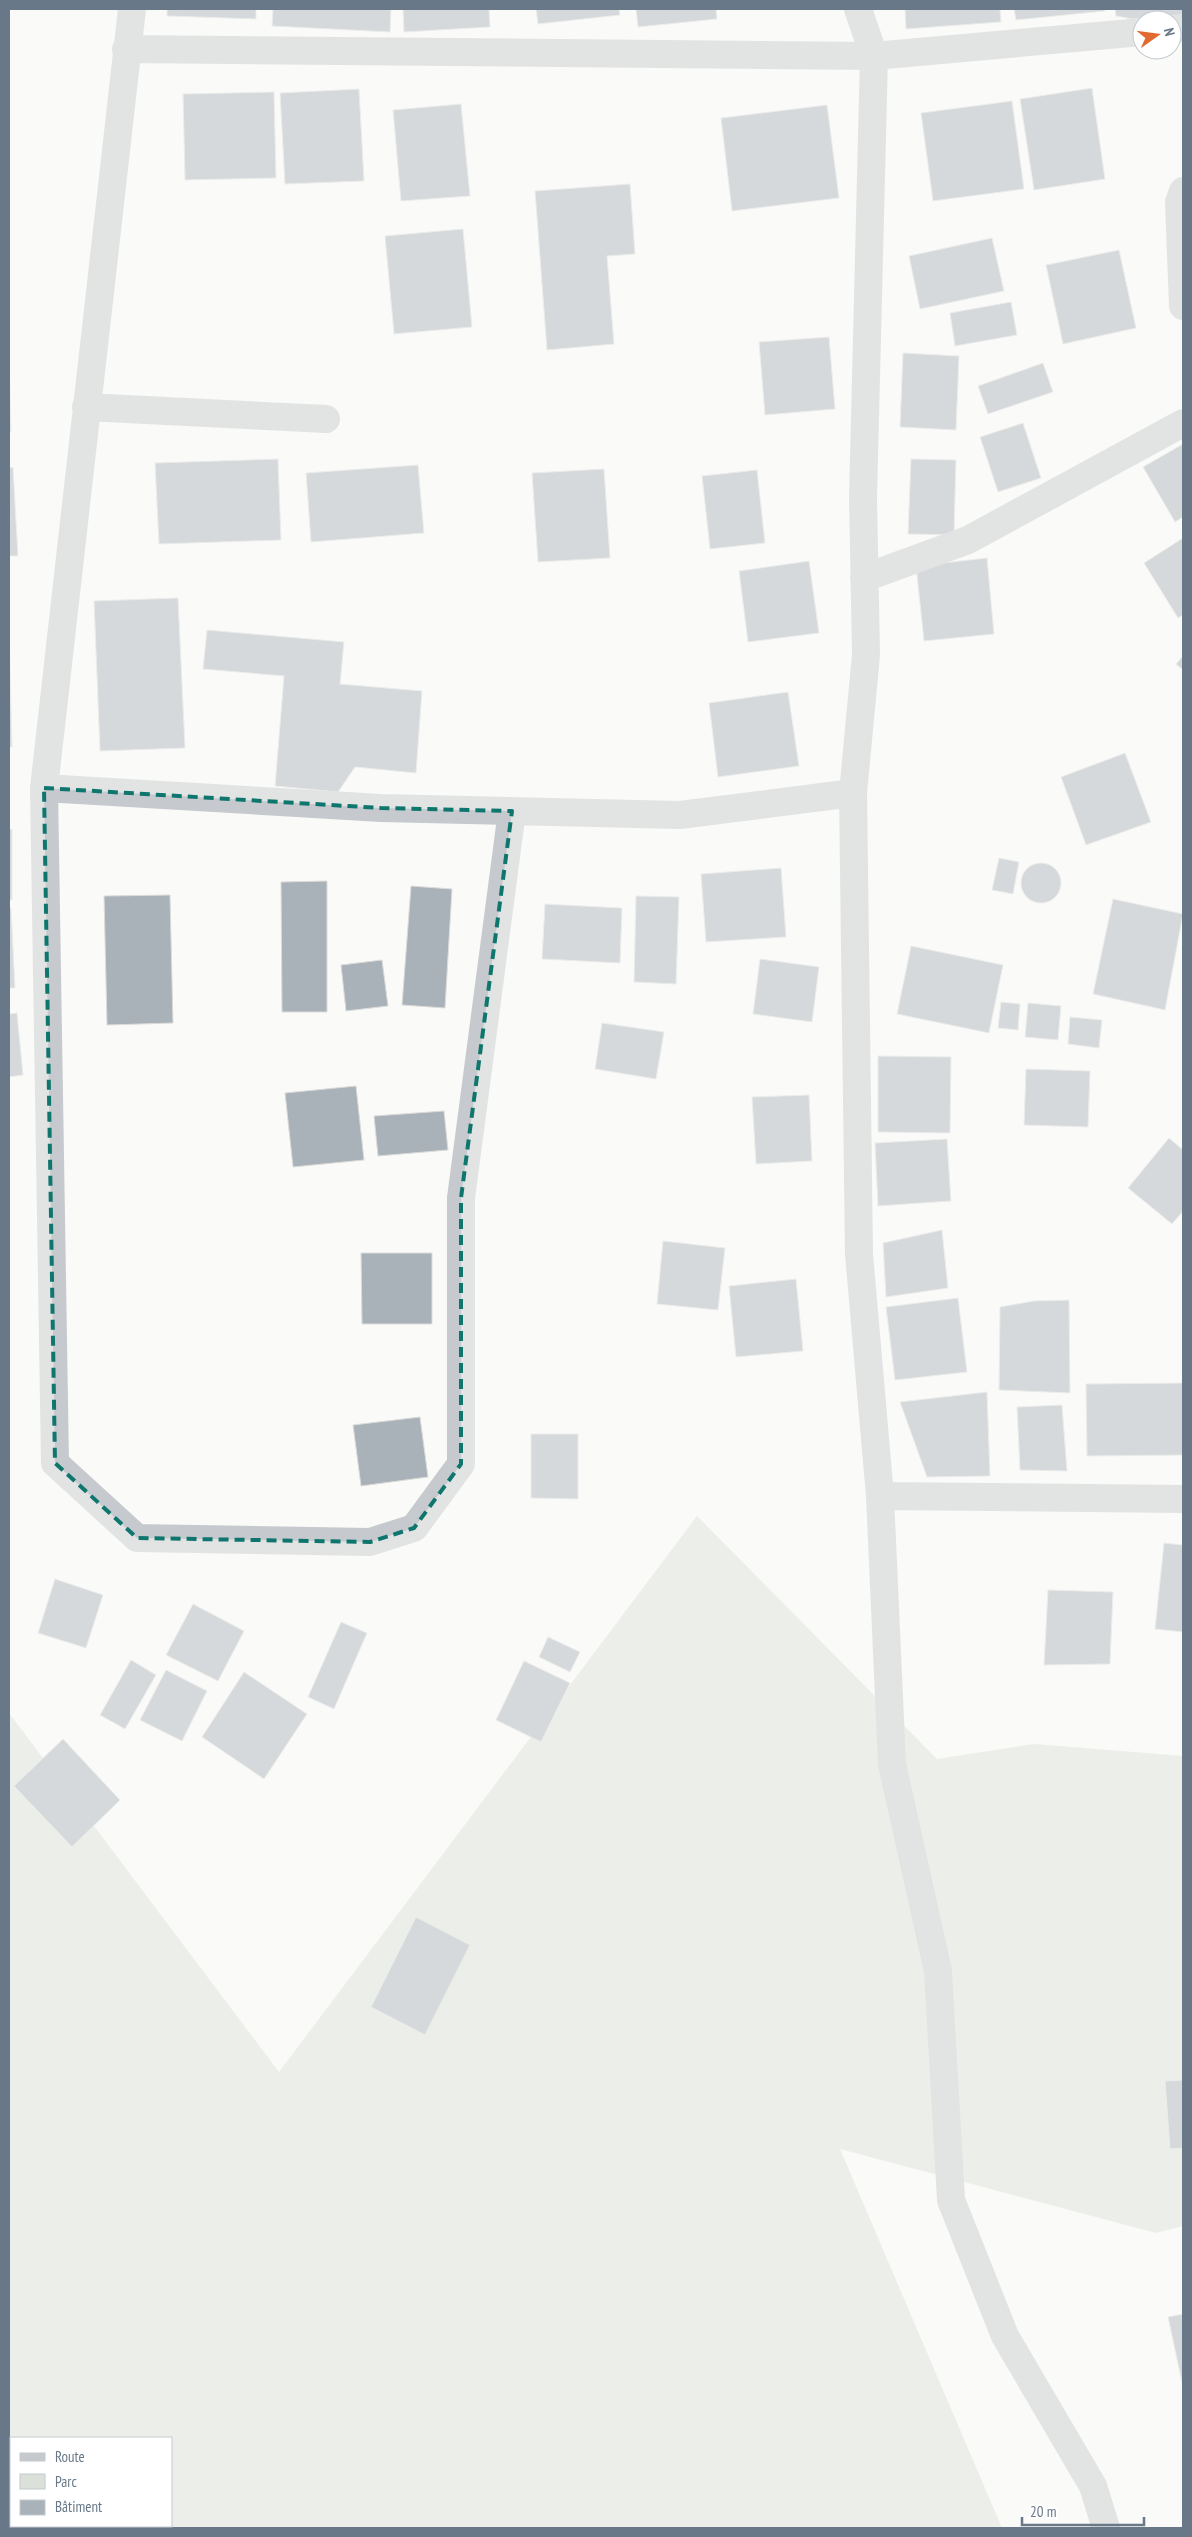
<svg xmlns="http://www.w3.org/2000/svg" width="1192" height="2537" viewBox="0 0 1192 2537" font-family="'PT Sans Narrow',sans-serif">
<style>
.green{fill:#dbe1d9;fill-rule:evenodd}
.building{fill:#aab2b9;stroke:#dcdcda}
.lines{fill:none;stroke-linecap:round;stroke-linejoin:round}
.minor{stroke:#c6c9cd;stroke-width:28}
.marked{fill:none;stroke:#0f766e;stroke-width:4;stroke-dasharray:10 6;stroke-linejoin:round}
</style>
<rect width="100%" height="100%" fill="#fafaf8"/>
<path class="green" d="M697 1516 937 1759 1034 1744 1183 1756V2226L1156 2233 840 2149 1002 2528H9V1713L279 2072ZM11 2438H171V2526H11Z"/>
<path class="building" d="M167 9H256V19L167 16Z
M273 9H391L390 32 272 26Z
M403 9H489L490 27 404 32Z
M536 9H619L620 15 538 24Z
M636 9H716L717 19 638 27Z
M905 9H1000L1001 22 906 29Z
M1014 9H1104L1105 11 1016 20Z
M1115 9H1183V17L1132 19 1116 16Z
M1092 88 1105 179 1034 190 1020 99Z
M359 89 364 181 285 184 280 93Z
M274 92 276 178 185 180 183 94Z
M1012 101 1024 189 933 201 921 113Z
M461 104 470 196 401 201 393 110Z
M827 105 839 198 732 211 721 118Z
M630 184 635 254 607 256 614 344 547 350 535 191Z
M463 229 472 327 394 334 385 236Z
M992 238 1004 291 920 309 909 256Z
M1119 250 1136 328 1063 344 1046 265Z
M1011 302 1017 335 955 346 950 313Z
M829 337 835 409 765 415 759 342Z
M903 353 959 356 956 430 900 427Z
M9 363 11 432H9Z
M1043 363 1053 392 988 414 978 386Z
M1023 423 1041 478 998 492 980 437Z
M1183 444V517L1175 522 1143 467Z
M278 459 281 540 159 544 155 463Z
M911 459 956 460 954 535 908 534Z
M418 465 424 533 311 542 306 473Z
M13 467 18 556H9V468Z
M604 469 610 558 538 562 532 473Z
M757 470 765 543 710 549 702 476Z
M1183 538V615L1178 618 1144 563Z
M987 558 994 634 924 641 916 566Z
M809 561 819 633 748 642 739 571Z
M178 598 185 748 100 751 94 601Z
M207 630 344 642 340 684 422 691 416 773 355 767 338 792 275 786 284 676 203 669Z
M9 634 12 747H9Z
M1183 656V670L1176 664Z
M788 692 799 766 718 777 709 703Z
M1125 753 1151 822 1086 845 1061 777Z
M9 829H12V900H9Z
M999 858 1019 862 1013 894 992 890Z
M1021 883a20 20 0 1 1 40 0a20 20 0 1 1-40 0Z
M781 868 786 937 706 942 701 874Z
M327 881V1012H282L281 882Z
M411 886 452 889 445 1008 402 1005Z
M170 895 173 1023 107 1025 104 896Z
M636 896 679 897 676 984 634 982Z
M1113 899 1183 914 1165 1010 1093 994Z
M545 904 622 908 620 963 542 959Z
M9 908H11L15 988H9Z
M911 946 1003 965 989 1033 897 1014Z
M760 959 819 967 812 1022 753 1014Z
M382 960 388 1006 346 1011 341 965Z
M1001 1002 1020 1004 1018 1030 998 1028Z
M1028 1003 1061 1006 1058 1040 1025 1037Z
M17 1013 23 1075 9 1077V1014Z
M1070 1017 1102 1020 1099 1048 1068 1044Z
M602 1023 664 1032 656 1079 595 1069Z
M878 1056 951 1057 950 1133 878 1132Z
M1026 1069 1090 1071 1088 1127 1024 1125Z
M356 1086 364 1160 293 1167 285 1093Z
M809 1095 812 1161 756 1164 752 1097Z
M444 1111 448 1150 378 1156 374 1116Z
M1169 1138 1183 1150V1211L1172 1224 1128 1188Z
M947 1139 951 1201 878 1206 875 1143Z
M942 1230 948 1288 886 1297 883 1243Z
M663 1241 725 1248 718 1310 657 1304Z
M361 1253H432V1324H362Z
M796 1279 803 1351 736 1357 729 1286Z
M958 1298 967 1372 895 1380 886 1307Z
M1069 1300 1070 1393 999 1390 1000 1307 1034 1301Z
M1183 1383V1455L1087 1456 1086 1384Z
M987 1392 990 1476 927 1477 900 1402Z
M1062 1405 1067 1471 1020 1470 1017 1407Z
M420 1417 428 1477 361 1486 353 1425Z
M531 1434H578V1499L531 1498Z
M1164 1543 1183 1545V1632L1155 1629Z
M55 1579 103 1595 86 1648 38 1633Z
M1048 1590 1113 1592 1110 1664 1044 1665Z
M193 1604 244 1631 218 1681 166 1655Z
M341 1622 367 1633 334 1709 308 1697Z
M548 1637 580 1652 570 1672 539 1657Z
M131 1660 156 1675 125 1729 100 1715Z
M524 1661 570 1683 541 1742 496 1720Z
M166 1670 207 1691 182 1741 140 1720Z
M244 1672 307 1714 264 1779 202 1737Z
M63 1739 120 1800 72 1847 14 1786Z
M416 1917 470 1945 425 2035 371 2007Z
M1183 2080V2148L1170 2149 1165 2081Z
M1183 2314V2387L1168 2317Z"/>
<g class="lines">
<path class="minor" d="M132 9 44 788 55 1463 137 1538 370 1542 414 1528 461 1464V1198L512 811
M858 9 874 56 863 498 866 655 853 793 859 1254 880 1496 1183 1499
M1172 29 1183 28
M126 49 874 56 1142 32
M1183 191 1179 202 1183 306
M86 407 326 419
M864 578 968 540 1183 423
M44 788 381 808 680 815 853 793
M880 1496 892 1764 938 1971 951 2200 1005 2336 1093 2486 1106 2528"/>
</g>
<path d="M0 0H1192V2537H0ZM44 788 381 808 512 811 461 1198V1464L414 1528 370 1542 137 1538 55 1463Z" fill="#fafaf8" fill-opacity=".55" fill-rule="evenodd"/>
<path class="marked" d="M44 788 381 808 512 811 461 1198V1464L414 1528 370 1542 137 1538 55 1463Z"/>
<rect width="1192" height="2537" fill="none" stroke="#697888" stroke-width="20"/>
<rect x="10" y="2437" width="162" height="90" fill="#ffffff" stroke="#c3c9cf"/>
<rect x="20" y="2453" width="25" height="8" fill="#c6c9cd" stroke="#c3c9cf"/>
<text x="55" y="2462" font-size="15" fill="#697888">Route</text>
<rect x="20" y="2474" width="25" height="15" fill="#dbe1d9" stroke="#c3c9cf"/>
<text x="55" y="2487" font-size="15" fill="#697888">Parc</text>
<rect x="20" y="2500" width="25" height="15" fill="#aab2b9" stroke="#c3c9cf"/>
<text x="55" y="2512" font-size="15" fill="#697888">Bâtiment</text>
<g transform="translate(1157 35) rotate(76)"><circle r="24" fill="#ffffff" stroke="#c3c9cf"/>
<path d="M0-4L9 19L0 12L-9 19Z" fill="#e26a30"/>
<text y="-8" font-size="14" font-weight="bold" text-anchor="middle" fill="#697888">N</text>
</g>
<path d="M1022 2517v8h122v-8" fill="none" stroke="#697888" stroke-width="2.5"/>
<text x="1030" y="2517" font-size="15" fill="#697888" stroke="#ffffff" stroke-width="4" paint-order="stroke">20 m</text>
</svg>
